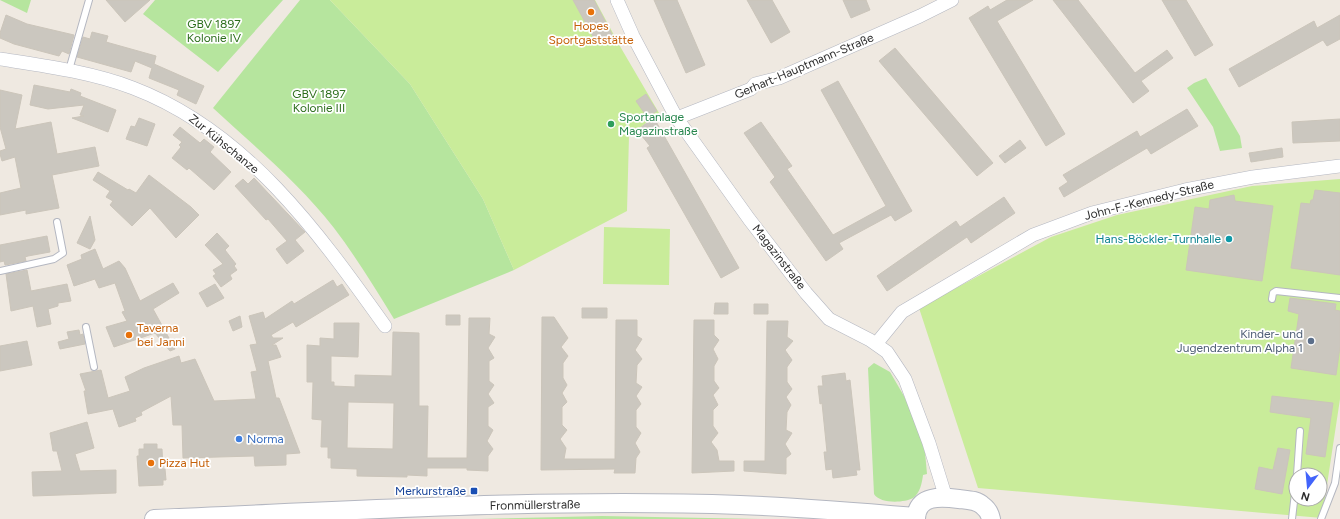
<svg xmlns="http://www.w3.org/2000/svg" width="1340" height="519" viewBox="0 0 1340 519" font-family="Figtree,sans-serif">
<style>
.green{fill:#b6e59e}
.pitch{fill:#c9ec9a;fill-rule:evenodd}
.building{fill:#cbc7bf;stroke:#cbc5ba;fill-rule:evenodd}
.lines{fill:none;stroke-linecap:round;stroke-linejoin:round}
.service-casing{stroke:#b4b7c1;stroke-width:8}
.minor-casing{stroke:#b4b7c1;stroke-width:14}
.secondary-casing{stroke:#b4b7c1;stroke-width:20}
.service{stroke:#fff;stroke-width:6}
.minor{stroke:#fff;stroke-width:13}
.secondary{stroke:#fff;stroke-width:18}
.food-dot{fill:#e8710a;stroke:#fff;stroke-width:1.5}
.leisure-dot{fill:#2e9e5b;stroke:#fff;stroke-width:1.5}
.culture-dot{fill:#0f9aa8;stroke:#fff;stroke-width:1.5}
.service-dot{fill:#5c6f8a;stroke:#fff;stroke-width:1.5}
.shop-dot{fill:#3f7fe0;stroke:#fff;stroke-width:1.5}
.transit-dot{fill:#1a4fb4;stroke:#fff;stroke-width:1.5}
.labels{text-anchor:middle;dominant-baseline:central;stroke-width:3.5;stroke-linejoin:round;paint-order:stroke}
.park-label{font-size:12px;fill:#2c6e1b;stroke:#fff}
.food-label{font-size:12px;fill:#c56008;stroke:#fff;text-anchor:start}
.street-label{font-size:12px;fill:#2e2e2e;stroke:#fff}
.leisure-label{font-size:12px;fill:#27864d;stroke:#fff;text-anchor:start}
.culture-label{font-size:12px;fill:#0d838f;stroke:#fff;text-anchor:end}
.service-label{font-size:12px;fill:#4e5e75;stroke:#fff;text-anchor:end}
.shop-label{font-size:12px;fill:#366cbe;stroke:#fff;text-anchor:start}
.transit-label{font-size:12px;fill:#164399;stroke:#fff;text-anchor:end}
</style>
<rect width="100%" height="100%" fill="#efe9e1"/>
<path class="green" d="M0 0H31L27 13Z
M155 0H283L218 72 143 14Z
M300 0H330L410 84 483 199 514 270 394 319C375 288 356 257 334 228 299 183 254 146 213 108Z
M1206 78 1240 136 1242 148 1220 151 1213 127 1187 88 1194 83Z
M874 363 890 372 904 396 915 421 925 452 927 474 923 475C922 483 920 493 913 498 904 503 880 504 874 494L868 368Z
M602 516 761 519H479Z"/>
<path class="pitch" d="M330 0H595L621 48 659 113 629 136 627 211 514 270 483 199 410 84Z
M1340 179V399L1322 518 978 488 919 308 1051 237 1117 215 1252 186ZM1296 475H1320V499H1296Z
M604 227 670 229 669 285 603 284Z"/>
<path class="building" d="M106 0H150L125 22Z
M573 0H594L613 36 597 44Z
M654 0H677L705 65 686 73Z
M747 0H772L790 32 771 43Z
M843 0H866L870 10 851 18Z
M1007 0H1033L997 21 1065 134 1046 146 969 18 988 6 990 10Z
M1053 0H1078L1135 73 1167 50 1173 58 1141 81 1149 91 1133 103Z
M1162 0H1186L1213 45 1195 56Z
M6 15 27 24 74 35 69 54 62 51 59 56 14 44 0 38V33Z
M1340 15V39L1327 46 1323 40 1239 87 1229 69 1314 21 1317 28Z
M92 32 108 36 106 42 156 56 154 64 204 86 196 104 177 95 179 90 149 78 152 68 135 61 131 72 77 57 83 37 90 39Z
M895 48 993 163 977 176 879 61Z
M838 81 912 211 895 221 891 215 839 243 843 249 826 261 770 182 775 177 744 133 761 122 792 166 787 169 833 235 886 206 821 90Z
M34 85 70 92 71 89 81 93 80 96 116 110 108 132 72 118 84 116 80 115 84 105 48 109 30 105Z
M0 90 22 95 15 129 51 122 57 154 95 147 99 166 52 175 59 208 26 214V210L0 215V193L21 188 15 157 2 161 0 154V151L6 149 0 127Z
M646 94 657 111 647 117 636 101Z
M1187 109 1198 126 1151 154 1147 148 1064 197 1059 188 1068 182 1063 175 1137 131 1140 137Z
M139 118 155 124 147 146 126 139 131 126 135 127Z
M654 118 739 268 721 278 647 148 650 146 637 130Z
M1340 119V141L1293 143 1292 122Z
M180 127 200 143 204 139 214 147 210 152 231 172 214 190 189 168 187 170 172 158 181 147 179 145 182 142 173 135Z
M1020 140 1026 148 1005 163 999 156Z
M1282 148 1283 157 1251 162 1249 153Z
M98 172 128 190 129 189 136 193 149 175 191 207 199 215 176 238 150 208 132 226 110 205 113 201 106 197 110 191 93 180Z
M254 178 305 232 295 240 304 251 287 264 276 249 287 241 268 219 266 220 235 186 243 179 248 184Z
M1315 190 1340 193V275L1291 268 1301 203 1310 204 1311 200H1313Z
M1234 195 1235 201 1273 206 1262 281 1186 270 1195 207 1209 209 1210 200Z
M1004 197 1015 213 971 243 967 237 887 291 877 276 956 221 960 227Z
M90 216 95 240 90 249 77 243Z
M217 233 229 246 225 250 236 264 234 266 237 270 230 275 232 279 221 287 213 276 216 274 213 270 223 264 205 245Z
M47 236 50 252 28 256 25 257 26 261 5 265 4 261 0 262V245Z
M95 249 103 269 119 261 125 268 140 301 173 283 179 293 153 309 175 349 170 351 155 333 114 347 106 327 127 321 122 312 125 311 115 283 99 288 95 279 74 286 67 265 82 259 81 255Z
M27 270 31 291 67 284 71 301 58 303V306L48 309 51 324 37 327 33 306 11 311 6 274Z
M333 280 337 287 342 284 349 295 296 327 293 322 271 335 273 338H283L272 345H276L281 357 268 361 276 398H279L300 453 286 454V465L255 466 254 456 183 458 182 425H173L171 396 141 412 142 415 135 418 136 421 119 427 113 409 88 414 84 391H86L80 374 101 370 108 398 130 391 125 377 144 368 179 356 181 363 195 359 214 401 256 399 251 372 257 371 250 345 257 344 249 316 263 312 265 319 292 301 294 304Z
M215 284 224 298 207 307 199 293Z
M1290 298 1336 304 1335 310 1340 311V347L1336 375 1291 368 1299 314 1288 311Z
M715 303H728V314H714Z
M754 304H768V314H754Z
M582 308H607V318H582Z
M446 315H460V325H446Z
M240 316 242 327 233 331 229 321Z
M542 317H554L568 338 561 347 568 356 563 363V378L567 385 562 393 567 402 562 407V425L567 430 560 439 566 448 564 459H615L616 320H637V336L642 339 635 350 642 359 637 365 636 383 642 387 636 396 641 404 636 410V427L641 433 635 443 640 452 636 458 635 473H614L615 469 541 470Z
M469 318H490L489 334 495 337 488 348 494 358 489 361V381L494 385 488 394 494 403 488 407V426L493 430 487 441 493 449 488 456V471L467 470V468H427V476L407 475V477L357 476V469L331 468V458H328V447H321L322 420 312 419 313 382H307V345L320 346V338L334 339V323H359L358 357 331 356V382H334V386L355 387V375L392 376 393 332 419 333V406H428L427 458H467ZM348 402 394 403 393 449 347 448Z
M694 320H714V335L719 340 713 349 718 359 714 366V381L719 388 713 395 718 405 713 410V426L718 433 711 442 717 450 719 461H734V471L692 473Z
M767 321H788L787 337 793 341 785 350 792 360 787 367V382L792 389 786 397 791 405 787 412 786 430 792 433 785 444 791 454 786 458V474L744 471V461H765Z
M79 330 80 335 83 334 85 344 60 349 58 342 69 339 67 332Z
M27 341 32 365 0 371V346Z
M845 373 846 381 850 380 860 470H856L857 475 833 478 832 469 826 470 824 452H827L822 403 820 404 818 386H823L822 376Z
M1272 396 1333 403 1325 457 1306 454 1311 418 1270 412Z
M87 422 94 448 75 454 80 471 116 470V493L33 496 32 472 62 471 57 451H53L50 433Z
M144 444H157V449H162L163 469H165L166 480H163V485L139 486 137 456H139V449H144Z
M1278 448 1290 450 1282 494 1255 489 1259 467 1273 470Z"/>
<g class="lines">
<defs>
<path id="service" d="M69 70 89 0
M0 271 54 259 63 253 57 222
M1272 299 1273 293 1276 291 1340 298
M86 327 94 367
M1297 475 1300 431
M1292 519 1296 484
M1321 519 1335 483 1340 448"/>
<path id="minor" d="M617 0 633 36 676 117 749 219 806 293 829 319 870 340 887 352 905 379 929 443 946 498
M0 59C45 66 91 72 133 88 246 131 318 232 385 326
M677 118 751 89 755 84 779 78 920 16 952 0
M876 344 902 312 1033 235 1092 213 1185 190 1253 177 1340 166"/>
<path id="secondary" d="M154 519C349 511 545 498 740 505 799 507 858 512 916 517
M916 519C917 494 942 497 959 499 968 500 977 500 983 506 987 509 990 514 991 519"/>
</defs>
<use href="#service" class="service-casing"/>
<use href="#minor" class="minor-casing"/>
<use href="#secondary" class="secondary-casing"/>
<use href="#service" class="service"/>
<use href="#minor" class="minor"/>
<use href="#secondary" class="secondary"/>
</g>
<g class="food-dot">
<circle cx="591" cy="12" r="4"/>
<circle cx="129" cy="335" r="4"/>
<circle cx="151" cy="463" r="4"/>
</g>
<circle class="leisure-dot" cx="611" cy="124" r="4"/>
<circle class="culture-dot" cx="1229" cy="239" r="4"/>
<circle class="service-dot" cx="1311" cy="341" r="4"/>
<circle class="shop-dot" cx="239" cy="439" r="4"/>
<rect class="transit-dot" x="470" y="487" width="8" height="8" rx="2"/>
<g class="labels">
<g class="park-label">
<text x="214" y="24">GBV 1897<tspan x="214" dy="14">Kolonie IV</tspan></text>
<text x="319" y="94">GBV 1897<tspan x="319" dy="14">Kolonie III</tspan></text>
</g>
<g class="food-label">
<text x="591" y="26" text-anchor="middle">Hopes<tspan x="591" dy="14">Sportgaststätte</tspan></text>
<text x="137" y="328">Taverna<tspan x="137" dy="14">bei Janni</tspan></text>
<text x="159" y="463">Pizza Hut</text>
</g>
<g class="street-label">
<text transform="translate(804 66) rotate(-23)">Gerhart-Hauptmann-Straße</text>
<text transform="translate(224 144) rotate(39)">Zur Kühschanze</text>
<text transform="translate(1149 200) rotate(-14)">John-F.-Kennedy-Straße</text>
<text transform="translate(779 257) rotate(52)">Magazinstraße</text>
<text transform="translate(535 505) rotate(-1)">Fronmüllerstraße</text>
</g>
<g class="leisure-label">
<text x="619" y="117">Sportanlage<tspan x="619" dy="14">Magazinstraße</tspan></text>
</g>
<g class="culture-label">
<text x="1221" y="239">Hans-Böckler-Turnhalle</text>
</g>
<g class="service-label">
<text x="1303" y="334">Kinder- und<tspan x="1303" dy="14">Jugendzentrum Alpha 1</tspan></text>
</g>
<g class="shop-label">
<text x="247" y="439">Norma</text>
</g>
<g class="transit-label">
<text x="466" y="491">Merkurstraße</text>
</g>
</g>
<g transform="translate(1308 487) rotate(196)"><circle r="19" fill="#ffffff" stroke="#ababab"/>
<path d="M0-3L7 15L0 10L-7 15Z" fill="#4264fb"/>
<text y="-6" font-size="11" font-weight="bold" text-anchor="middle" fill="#2e2e2e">N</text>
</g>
</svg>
